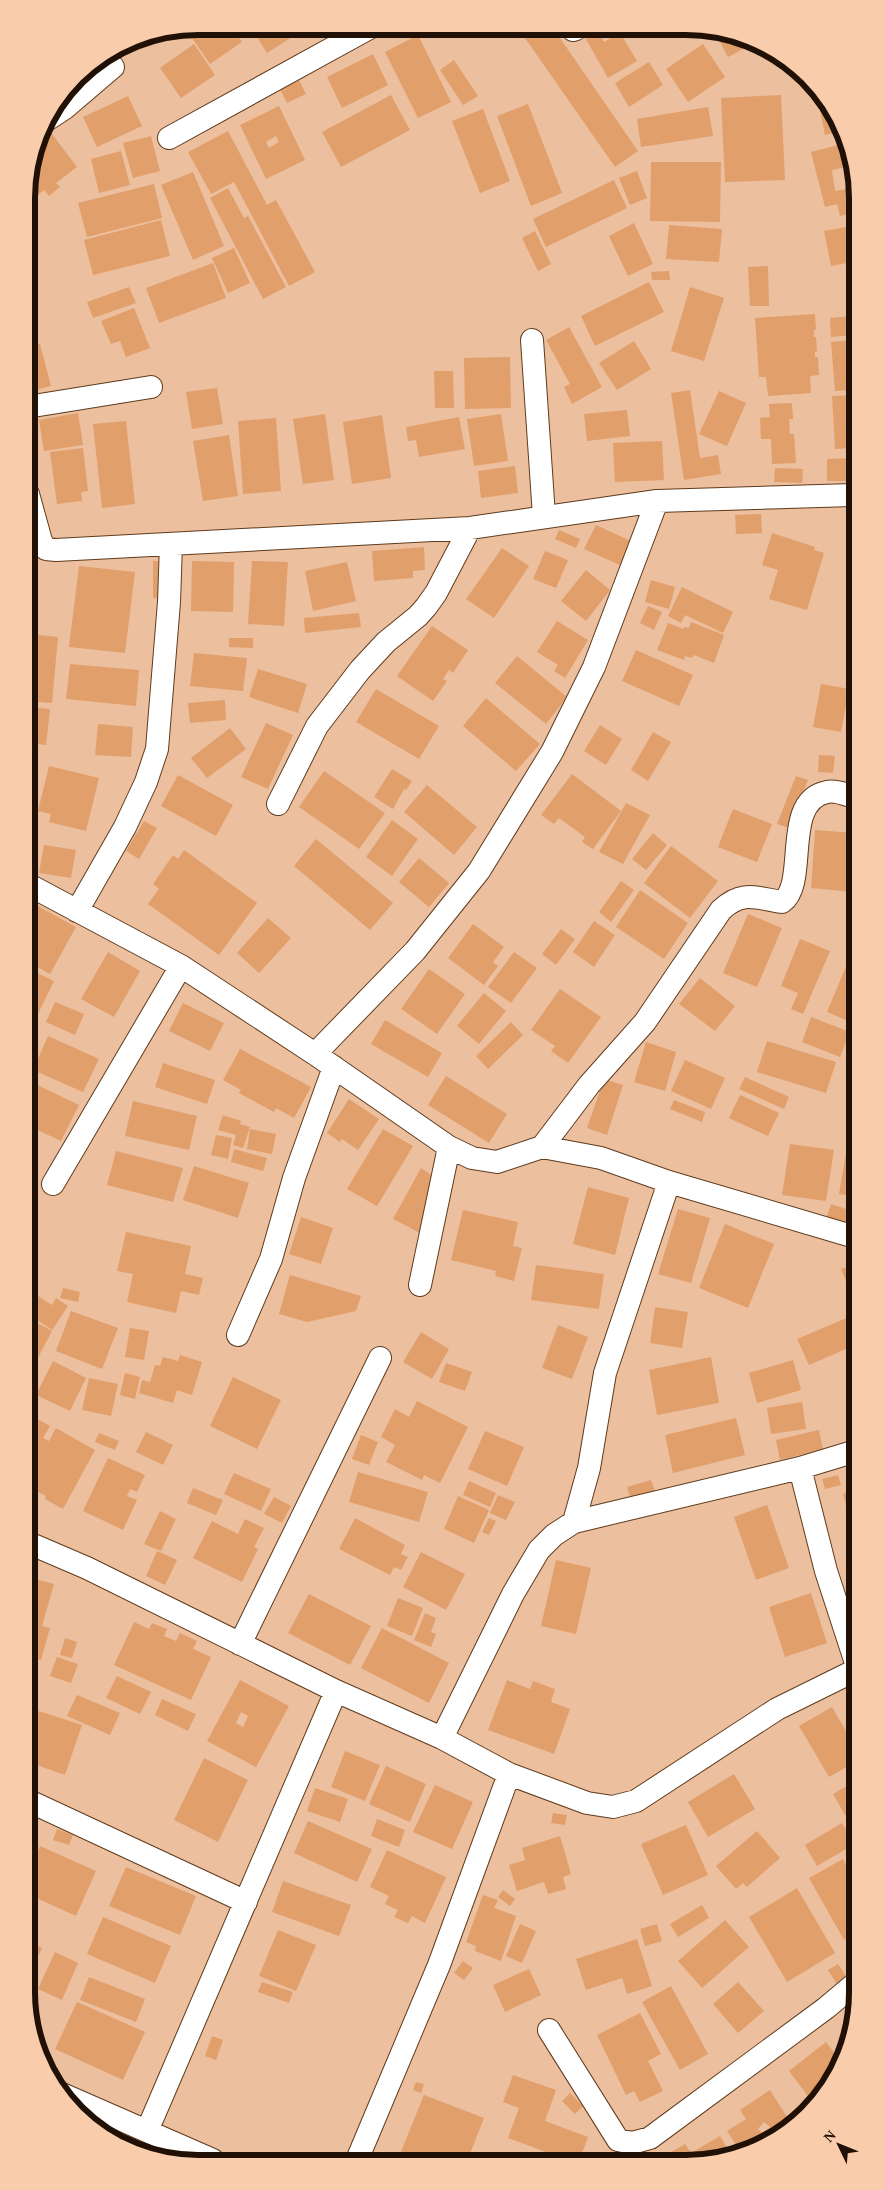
<svg xmlns="http://www.w3.org/2000/svg" width="884" height="2190" viewBox="0 0 884 2190" font-family="Georgia,serif">
<style>
.building{fill:#e19f6c;fill-rule:evenodd}
.lines{fill:none;stroke-linecap:round;stroke-linejoin:round}
.street-casing{stroke:#5f3b1c;stroke-width:24}
.street{stroke:#fff;stroke-width:22}
.rim{fill:none;stroke:#201005;stroke-width:6}
</style>
<rect width="100%" height="100%" fill="#ecbf9e"/>
<path class="building" d="M202 26H230L242 42 210 64 190 35Z
M251 27H297L300 32 267 53Z
M518 28H553L638 151 615 167Z
M592 29H597L604 42 620 33 637 61 608 78 583 34Z
M723 31 742 37 756 42 728 57 716 34Z
M418 35 451 102 418 118 385 52Z
M194 44 215 75 181 98 160 68Z
M703 44 725 77 688 102 666 69Z
M373 54 388 85 342 108 327 77Z
M454 60 478 96 463 105 440 70Z
M649 62 663 85 629 107 615 83Z
M299 80 306 94 287 103 280 89Z
M817 94 839 132 825 135Z
M391 95 410 130 341 167 322 132Z
M781 95 785 180 725 182 721 98Z
M128 96 142 126 97 147 83 117Z
M528 104 562 193 531 206 497 116Z
M279 106 305 160 266 179 240 125ZM276 136 279 142 269 148 266 142Z
M708 107 713 136 641 147 637 119Z
M483 109 510 181 480 193 452 121Z
M228 131 267 205 276 200 315 272 289 286 234 182 211 194 188 152Z
M52 134 77 167 56 183 60 187 49 196 44 190 27 204V186L38 145Z
M151 136 160 171 133 178 123 143Z
M846 143 852 154V166L832 170 835 191 852 188V213L840 216 837 204 825 207 811 152Z
M121 151 130 185 99 193 91 159Z
M651 162H721L720 222 650 221Z
M637 171 647 198 630 205 619 178Z
M193 172 224 246 193 260 161 185Z
M614 180 627 208 546 247 533 219Z
M154 184 162 218 87 237 78 203Z
M228 188 244 218 248 216 286 287 263 299 210 198Z
M161 220 170 256 93 275 84 240Z
M634 223 653 264 628 276 609 236Z
M669 225 722 229 719 262 666 259Z
M852 226V262L831 266 824 231Z
M535 231 551 264 538 271 522 238Z
M234 248 250 283 228 293 212 258Z
M213 263 226 298 159 323 146 288Z
M768 266 769 306H750L748 267Z
M669 271 670 280H652L651 272Z
M848 276H852V290H847Z
M649 282 664 312 595 346 581 316Z
M129 287 136 303 93 318 87 302Z
M690 287 724 298 704 361 671 351Z
M134 308 150 348 126 357 120 341 111 344 101 321Z
M815 314 816 330H814V337H816L817 352H815V357H818L819 375 810 376 811 393 768 396 766 377H759L755 318Z
M852 316 853 335 831 337 830 318Z
M569 327 602 387 572 404 564 387 570 384 546 340Z
M853 340V390L835 391 831 342Z
M634 341 651 369 617 390 599 363Z
M40 344 51 386 28 392 27 347Z
M510 357 511 408 465 409 464 358Z
M434 371H453L454 408H435Z
M217 388 223 424 192 429 186 392Z
M690 390 700 458 718 455 721 474 684 480 671 393Z
M719 391 746 403 727 446 699 434Z
M853 395V448L835 449 832 396Z
M792 403 793 419H789L790 434H794L796 463 772 464 771 439H761L760 418 770 417 769 404Z
M627 410 630 436 587 441 584 414Z
M78 413 83 445 44 451 39 420Z
M325 414 334 480 303 484 293 419Z
M501 414 508 461 474 466 467 419Z
M382 415 391 478 352 484 343 422Z
M459 417 465 449 419 457 416 440 408 441 406 427Z
M276 418 281 491 243 494 238 421Z
M126 421 135 504 102 508 93 424Z
M229 435 238 496 203 501 193 441Z
M662 441 664 480 615 482 613 443Z
M83 448 88 491 81 492 82 501 57 504 50 452Z
M853 458V481H827V459Z
M515 466 518 493 481 498 478 471Z
M775 468 803 469 802 483 774 482Z
M761 514 762 533 736 534 735 515Z
M596 525 633 542 622 566 584 549Z
M559 530 580 539 576 548 555 539Z
M772 533 815 547 814 550 824 553 807 610 769 599 778 570 762 565Z
M424 547 425 570 413 571V578L374 581 372 551Z
M502 548 529 566 494 618 466 599Z
M847 549H853V597L849 598Z
M545 551 568 560 556 588 533 579Z
M153 561H163V598H153Z
M192 561 234 562 233 612 191 611Z
M252 561 288 562 284 626 248 624Z
M347 562 356 601 313 611 305 571Z
M79 566 135 572 125 653 69 647Z
M586 570 610 590 586 621 561 601Z
M651 580 675 587 669 609 645 602Z
M682 587 733 612 723 633 685 615 681 623 668 616Z
M648 606 662 612 654 630 640 623Z
M359 613 361 627 305 633 304 618Z
M557 621 588 640 565 678 554 671 558 665 537 652Z
M691 622 724 635 714 663 694 655 692 658 685 656 684 660 657 650 668 623 683 629 684 627 689 628Z
M432 626 468 650 453 673 449 670 443 679 447 681 433 701 397 676Z
M28 634 58 637 52 703 28 701Z
M229 638H253V648L229 647Z
M636 650 693 675 679 706 622 681Z
M194 653 247 658 243 691 190 686Z
M517 656 567 697 546 724 495 683Z
M70 664 139 670 136 706 66 699Z
M258 669 307 684 298 713 249 697Z
M821 684 849 689 841 732 813 727Z
M376 689 439 726 419 759 356 722Z
M486 698 540 744 516 771 463 726Z
M225 700 226 720 190 723 188 703Z
M28 707 50 709 46 745 28 743Z
M266 723 293 735 268 789 241 777Z
M98 724 133 727 131 757 95 755Z
M600 725 622 739 606 765 584 751Z
M230 728 246 749 207 778 191 758Z
M653 732 671 742 648 781 631 770Z
M819 755 835 756 833 773 818 772Z
M49 766 99 778 86 831 49 822 51 814 38 811Z
M392 769 412 781 406 790 404 789 393 809 374 797Z
M324 771 385 813 359 849 299 807Z
M572 774 621 811 593 849 582 842 585 837 559 818 554 824 541 815Z
M178 775 233 805 216 836 161 806Z
M796 776 808 780 789 828 777 824Z
M427 785 477 827 454 855 404 812Z
M626 803 650 815 623 864 599 852Z
M733 809 772 824 757 862 718 847Z
M392 820 418 839 392 876 366 857Z
M144 821 157 828 139 859 126 851Z
M815 830 854 833 853 892 811 888Z
M653 833 667 845 646 870 632 859Z
M29 837 37 838 34 877 29 876Z
M316 839 393 903 370 930 294 866Z
M44 845 76 850 71 878 39 873Z
M671 846 718 881 690 918 644 883Z
M184 850 257 903 219 955 148 904 159 889 153 884 173 855 178 859Z
M419 858 449 883 429 907 399 882Z
M621 881 634 890 611 922 599 912Z
M640 890 688 923 664 959 616 927Z
M34 904 76 927 50 974 29 962V914Z
M748 914 782 928 757 987 723 973Z
M268 918 291 938 259 973 237 953Z
M594 921 615 935 594 967 573 952Z
M473 924 504 947 493 962 498 966 484 985 448 958Z
M561 929 575 939 556 965 542 954Z
M800 939 830 951 803 1014 791 1009 798 993 781 986Z
M108 952 140 971 114 1017 81 999Z
M514 952 537 968 511 1003 488 987Z
M850 957 854 959 855 1024 827 1012Z
M29 969 54 981 38 1014 29 1009Z
M429 969 465 994 437 1034 401 1009Z
M700 978 735 1006 715 1031 679 1004Z
M560 989 601 1017 568 1063 551 1051 555 1046 531 1030Z
M484 993 506 1011 479 1044 457 1026Z
M55 1002 84 1014 75 1035 46 1022Z
M183 1003 224 1023 210 1051 169 1031Z
M811 1017 850 1032 840 1057 802 1042Z
M385 1020 442 1053 428 1077 371 1044Z
M511 1022 523 1035 488 1069 476 1056Z
M48 1036 99 1059 83 1092 33 1070Z
M767 1041 836 1062 826 1093 757 1072Z
M646 1042 676 1052 665 1091 634 1082Z
M240 1049 311 1087 294 1118 276 1108 274 1112 239 1093 241 1090 223 1080Z
M685 1060 725 1078 711 1109 671 1091Z
M163 1063 215 1080 207 1104 155 1087Z
M446 1076 507 1114 489 1143 428 1105Z
M745 1077 789 1097 784 1109 739 1089Z
M604 1079 623 1085 607 1135 587 1128Z
M29 1081 79 1105 61 1141 29 1126Z
M740 1095 779 1113 768 1136 729 1118Z
M349 1099 379 1119 358 1150 342 1139 340 1142 327 1133Z
M674 1100 705 1112 702 1122 670 1109Z
M133 1101 197 1116 189 1150 125 1136Z
M223 1115 241 1121 240 1124 250 1127 243 1148 233 1145 236 1135 218 1130Z
M250 1129 276 1134 272 1154 247 1149Z
M383 1129 413 1146 377 1206 347 1189Z
M216 1135 232 1138 228 1159 211 1155Z
M790 1144 834 1150 826 1201 782 1195Z
M847 1147 855 1148V1196L839 1194Z
M234 1149 267 1158 263 1171 231 1162Z
M116 1151 183 1168 173 1202 107 1185Z
M194 1166 249 1183 238 1218 183 1200Z
M421 1168 437 1179 420 1233 393 1219Z
M588 1187 629 1198 615 1255 573 1244Z
M831 1204 855 1212V1228L826 1219Z
M678 1209 710 1218 691 1283 658 1274Z
M463 1210 518 1222 513 1246 522 1248 514 1281 495 1276 496 1271 451 1260Z
M301 1217 333 1228 321 1264 289 1254Z
M725 1224 774 1244 748 1308 699 1288Z
M126 1232 191 1246 185 1274 203 1278 199 1295 181 1291 176 1313 127 1302 133 1274 117 1271Z
M855 1264V1289L850 1291 841 1269Z
M536 1265 604 1274 599 1309 531 1300Z
M290 1275 361 1296 356 1311 307 1322 279 1314Z
M63 1288 80 1292 78 1302 60 1298Z
M32 1292 52 1305 56 1298 68 1306 52 1330 30 1315V1295Z
M655 1307 688 1312 682 1348 650 1343Z
M71 1311 118 1328 102 1369 56 1351Z
M849 1317 855 1333V1345L809 1365 797 1339Z
M30 1319 52 1331 30 1373Z
M558 1325 588 1337 572 1379 542 1368Z
M130 1328 149 1331 144 1360 125 1357Z
M421 1332 449 1349 432 1379 403 1362Z
M180 1355 202 1362 192 1395 177 1390 173 1403 139 1393 142 1380 150 1382 155 1365 160 1366 163 1357 178 1361Z
M711 1357 719 1403 657 1415 649 1370Z
M793 1360 801 1390 757 1403 749 1373Z
M53 1361 86 1378 70 1411 36 1395Z
M446 1363 472 1372 465 1391 439 1382Z
M125 1373 140 1377 135 1399 120 1395Z
M233 1377 281 1400 257 1449 210 1426Z
M89 1378 118 1384 111 1416 82 1410Z
M417 1401 468 1427 440 1483 424 1475 422 1480 386 1462 395 1445 381 1437 395 1409 409 1417Z
M802 1402 806 1429 771 1434 767 1408Z
M30 1415 50 1426 43 1438 49 1441 56 1428 95 1450 63 1509 45 1499 46 1496 30 1488V1475L34 1468 30 1467Z
M736 1418 745 1455 673 1473 665 1435Z
M819 1430 823 1449 780 1460 776 1440Z
M485 1431 524 1447 507 1486 468 1469Z
M146 1432 173 1445 163 1465 136 1452Z
M99 1433 119 1441 115 1450 95 1442Z
M361 1435 378 1442 369 1465 352 1459Z
M108 1458 145 1475 137 1492 130 1489 127 1496 137 1500 123 1530 83 1511Z
M358 1472 428 1492 419 1522 349 1502Z
M234 1473 271 1489 261 1511 224 1494Z
M838 1475 841 1485 825 1489 822 1479Z
M651 1480 657 1497 632 1504 627 1487Z
M469 1481 496 1493 490 1507 463 1495Z
M193 1488 223 1500 216 1515 187 1503Z
M856 1490V1539H855L843 1494Z
M498 1495 515 1502 506 1520 490 1513Z
M458 1496 489 1510 474 1543 444 1529Z
M274 1497 291 1506 282 1523 264 1514Z
M767 1505 789 1568 756 1580 734 1517Z
M160 1511 176 1519 161 1551 144 1544Z
M355 1518 405 1545 401 1554 408 1557 401 1570 394 1567 390 1575 339 1549Z
M489 1518 496 1521 489 1535 482 1532Z
M245 1519 264 1528 254 1547 258 1549 242 1582 193 1558 212 1521 238 1534Z
M157 1551 177 1560 165 1585 146 1576Z
M421 1552 465 1574 446 1610 403 1587Z
M556 1560 591 1568 576 1634 541 1626Z
M31 1578 54 1584 42 1626 50 1628 41 1660 31 1657Z
M811 1593 827 1643 785 1657 769 1607Z
M309 1594 371 1626 350 1665 288 1633Z
M398 1598 423 1608 412 1636 387 1626Z
M425 1613 436 1618 431 1632 436 1634 431 1647 414 1640Z
M134 1622 149 1629 152 1623 167 1629 164 1636 176 1641 180 1633 197 1641 193 1649 211 1657 191 1700 114 1665Z
M382 1628 449 1663 429 1703 361 1668Z
M65 1638 77 1642 72 1658 60 1655Z
M57 1657 78 1664 71 1683 50 1676Z
M117 1676 151 1692 140 1714 106 1698Z
M240 1680 289 1706 256 1767 207 1741ZM241 1712 248 1716 243 1727 236 1723Z
M507 1680 530 1689 533 1681 555 1689 551 1702 570 1709 554 1754 488 1730Z
M77 1695 120 1713 110 1735 67 1716Z
M162 1699 196 1714 188 1731 155 1715Z
M832 1707 857 1750V1761L829 1777 799 1726Z
M39 1711 82 1725 65 1775 31 1763V1734Z
M345 1751 380 1765 365 1801 331 1787Z
M204 1758 248 1780 218 1842 174 1820Z
M386 1766 426 1784 410 1822 369 1804Z
M734 1774 755 1809 708 1837 688 1802Z
M857 1780V1808L845 1815 833 1794Z
M435 1785 473 1802 452 1849 413 1832Z
M315 1788 348 1799 340 1822 307 1811Z
M553 1813 567 1815 565 1825 551 1823Z
M377 1819 405 1830 399 1847 371 1836Z
M308 1821 372 1849 357 1882 294 1853Z
M842 1823 855 1844 817 1866 805 1845Z
M686 1825 708 1875 663 1895 641 1844Z
M57 1829 73 1835 69 1845 53 1840Z
M757 1831 780 1858 747 1887 743 1883 736 1889 716 1866Z
M560 1836 571 1874 563 1877 566 1889 548 1894 544 1882 517 1891 509 1865 525 1860 522 1848Z
M40 1846 96 1871 76 1916 32 1896V1866Z
M387 1850 446 1877 425 1923 412 1916 408 1923 394 1917 398 1910 385 1904 389 1896 370 1887Z
M843 1859 848 1868 855 1864 857 1869V1933L844 1940 809 1878Z
M126 1867 196 1896 180 1935 109 1906Z
M283 1881 351 1905 339 1936 272 1912Z
M797 1888 835 1953 787 1982 749 1917Z
M503 1890 515 1899 510 1906 498 1897Z
M483 1895 498 1900 494 1908 516 1916 501 1961 475 1951 476 1946 466 1942Z
M702 1905 709 1918 678 1937 670 1924Z
M103 1917 171 1946 155 1983 87 1954Z
M725 1920 749 1947 702 1988 678 1961Z
M520 1924 536 1931 522 1963 506 1956Z
M657 1924 662 1941 645 1946 640 1929Z
M278 1930 316 1945 296 1991 259 1976Z
M637 1939 652 1986 627 1994 622 1978 586 1990 576 1959Z
M32 1943 42 1948 32 1969Z
M55 1952 78 1963 62 2000 38 1989Z
M463 1961 473 1968 464 1980 454 1973Z
M838 1964 847 1978 837 1984 828 1970Z
M529 1969 541 1995 505 2012 493 1985Z
M89 1977 145 1999 136 2022 80 2000Z
M262 1982 293 1992 289 2003 258 1992Z
M738 1982 764 2011 738 2033 713 2004Z
M671 1986 708 2054 680 2070 642 2002Z
M77 2002 145 2032 123 2080 55 2049Z
M640 2013 661 2054 648 2061 663 2091 640 2102 634 2091 626 2095 597 2035Z
M212 2036 223 2040 216 2060 205 2056Z
M826 2042 842 2063 822 2097 814 2104 789 2071Z
M513 2075 556 2090 545 2121 588 2137 580 2159H565L508 2138 519 2108 503 2102Z
M416 2082 424 2084 421 2093 413 2090Z
M770 2090 792 2125 781 2135 762 2144 758 2138 740 2151 727 2131 746 2119 740 2110ZM764 2122 771 2128 764 2135 758 2129Z
M570 2093 583 2106 575 2114 562 2101Z
M424 2095 484 2118 468 2159H398Z
M720 2136 732 2157 690 2158 688 2155 682 2158H661L685 2144 691 2153Z
M134 2137 145 2142 142 2149 131 2144Z"/>
<g class="lines">
<defs>
<path id="street" d="M573 30 576 29
M45 121 65 108 113 67
M169 138 371 27
M532 340 544 516
M27 407 151 387
M28 494 41 541 46 549 56 550 470 528 657 501 853 495
M278 804 317 726 360 670 386 642 418 616 426 607 436 593 470 528
M29 885 181 966 315 1054 449 1147 472 1158 497 1162 542 1147 601 1158 669 1182 855 1237
M77 911 125 827 146 782 157 749 169 602 171 544
M315 1054 415 951 479 871 552 752 594 667 657 501
M542 1147 589 1085 645 1022 721 910C742 890 756 898 782 902 809 883 781 801 827 792 835 790 847 795 854 797
M53 1184 181 966
M420 1285 449 1147
M238 1335 271 1259 294 1178 334 1067
M800 1468 826 1571 856 1663
M574 1522 589 1468 605 1373 669 1182
M31 1544 87 1568 336 1691 442 1738 509 1774 587 1803 613 1807 636 1801 777 1709 856 1670
M240 1644 380 1358
M442 1738 513 1594 539 1550 554 1535 574 1522 800 1468 856 1451
M31 1802 246 1902
M549 2030 618 2140 632 2143 650 2138 826 2008 857 1982
M62 2094 213 2160
M147 2131 336 1691
M357 2160 439 1965 509 1774"/>
</defs>
<use href="#street" class="street-casing"/>
<use href="#street" class="street"/>
</g>
<path d="M0 0H884V2190H0ZM198 35H686A163 163 0 0 1 849 198V1992A163 163 0 0 1 686 2155H198A163 163 0 0 1 35 1992V198A163 163 0 0 1 198 35Z" fill="#f9ccab" fill-rule="evenodd"/>
<path class="rim" d="M198 35H686A163 163 0 0 1 849 198V1992A163 163 0 0 1 686 2155H198A163 163 0 0 1 35 1992V198A163 163 0 0 1 198 35Z"/>
<g transform="translate(839 2145) rotate(313)" stroke="#f9ccab" stroke-width="4" paint-order="stroke">
<path d="M0-4L9 19L0 12L-9 19Z" fill="#201005"/>
<text y="-8" font-size="14" font-weight="bold" text-anchor="middle" fill="#201005">N</text>
</g>
</svg>
